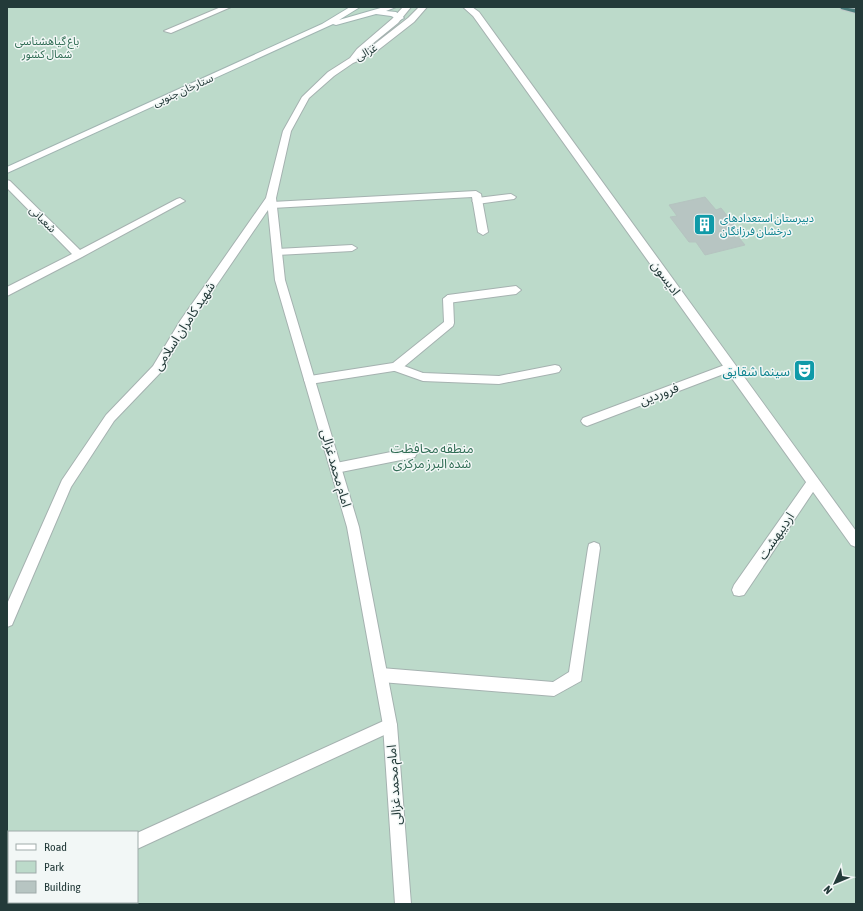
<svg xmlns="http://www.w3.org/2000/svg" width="863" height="911" viewBox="0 0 863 911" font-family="'Asap Condensed','Noto Sans Arabic',sans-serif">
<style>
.green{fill:#bcdaca;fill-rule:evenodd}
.building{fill:#b7c5c2;stroke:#b5c4c0}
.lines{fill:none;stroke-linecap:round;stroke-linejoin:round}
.service-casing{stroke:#a5b2b0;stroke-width:2}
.minor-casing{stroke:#a5b2b0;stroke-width:2}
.tertiary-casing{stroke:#a5b2b0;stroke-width:2}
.secondary-casing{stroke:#a1b5b2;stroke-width:2}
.trunk-casing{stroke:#c1c8c8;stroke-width:2}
.service{fill:#fff;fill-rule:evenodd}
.minor{fill:#fff;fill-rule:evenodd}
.tertiary{fill:#fff;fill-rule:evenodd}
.secondary{fill:#fff;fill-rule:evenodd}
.trunk{fill:#4e807f;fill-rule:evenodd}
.labels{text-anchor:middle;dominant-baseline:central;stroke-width:3;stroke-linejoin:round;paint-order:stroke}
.far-park-label{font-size:11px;fill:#316d55;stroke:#f2f7f6}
.far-street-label{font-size:11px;fill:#233a39;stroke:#f2f7f6}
.far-culture-label{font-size:11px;fill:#0d838f;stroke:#f2f7f6;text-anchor:start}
.street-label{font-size:13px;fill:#233a39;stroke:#f2f7f6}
.culture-label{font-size:13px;fill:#0d838f;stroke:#f2f7f6;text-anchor:end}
.park-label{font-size:13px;fill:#316d55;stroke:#f2f7f6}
</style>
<rect width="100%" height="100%" fill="#e2ebe8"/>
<path class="green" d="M7 7H856V904H7ZM9 832H137V902H9Z"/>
<path class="building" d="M705 197 716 210 721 208 739 231 734 232 745 245 705 255 696 242H689L670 217 677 216 669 205Z"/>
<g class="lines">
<defs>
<path id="service" d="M221 7H231L171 33 164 31Z
M511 194 516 197 514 199 477 204 472 201 477 198Z
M352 245 357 248 352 251 277 255 272 252 277 249Z
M516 286 521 290 516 294 448 303 443 299 448 295Z
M396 363 423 373 499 376 555 365 559 366 561 369 559 372 555 373 499 384 423 381 392 370 390 367 392 364Z
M411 448 415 449 417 453 415 457 411 458 336 473 332 472 330 468 332 464 336 463Z
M813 477 817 478 819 482 817 486 744 595 739 596 734 595 732 590 734 585 809 478Z"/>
<path id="minor" d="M7 180 10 181 80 250 177 199 180 198 185 201 82 257 7 296V287L72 254 7 188Z
M476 191 481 194 488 232 483 235 478 232 472 197 272 208 267 205 272 202Z
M448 295 453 299 454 323 453 326 400 370 310 384 306 383 304 380 306 377 310 376 393 363 444 322 443 299Z
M730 363 734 364 736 367 734 370 587 426 583 424 581 421 583 418Z
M594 542 599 544 600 548 581 681 554 696 381 682 376 680 374 675 376 670 381 668 553 682 569 672 588 548 589 544Z
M390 718 395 720 397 725 395 730 137 849V833Z
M7 892H9V902H17L16 904H7Z"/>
<path id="tertiary" d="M403 7H411L398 23 361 53 367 50 408 18 419 7H427L414 22 373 54 353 63 334 76 309 98 291 131 276 198 285 280 359 527 397 725 411 904H395L383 725 347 527 275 280 268 210 188 327 161 372 114 421 71 487 12 625 7 627V604L62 480 106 415 153 366 180 321 266 198 283 131 302 97 328 72 350 58 357 49 392 19Z
M463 7H472L479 12 856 531V547L851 545 473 16Z"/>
<path id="secondary" d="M350 7H360L339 20 384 7H396L386 11 396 12 404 18 400 20 391 16 376 14 336 25 333 24 7 173V167L322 24Z"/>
<path id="trunk" d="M840 7 856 9V13L841 9Z"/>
</defs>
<use href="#service" class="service-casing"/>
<use href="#minor" class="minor-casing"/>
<use href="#tertiary" class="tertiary-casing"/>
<use href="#secondary" class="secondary-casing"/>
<use href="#trunk" class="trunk-casing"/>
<use href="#service" class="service"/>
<use href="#minor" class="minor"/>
<use href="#tertiary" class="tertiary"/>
<use href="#secondary" class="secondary"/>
<use href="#trunk" class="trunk"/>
</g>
<defs>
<symbol id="building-square" viewBox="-11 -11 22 22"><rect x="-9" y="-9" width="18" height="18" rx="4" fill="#0f9aa8" stroke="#f2f7f6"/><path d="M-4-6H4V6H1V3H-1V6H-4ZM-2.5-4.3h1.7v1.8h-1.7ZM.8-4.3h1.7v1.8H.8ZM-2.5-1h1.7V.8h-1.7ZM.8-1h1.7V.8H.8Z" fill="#fff"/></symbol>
<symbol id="theatre-square" viewBox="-11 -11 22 22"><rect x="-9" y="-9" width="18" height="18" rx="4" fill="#0f9aa8" stroke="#f2f7f6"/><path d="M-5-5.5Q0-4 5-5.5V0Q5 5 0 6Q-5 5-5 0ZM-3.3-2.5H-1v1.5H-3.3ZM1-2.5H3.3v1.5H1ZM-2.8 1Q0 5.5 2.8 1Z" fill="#fff"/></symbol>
</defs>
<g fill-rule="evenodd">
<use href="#building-square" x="692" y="212" width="25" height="25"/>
<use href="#theatre-square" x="792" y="358" width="25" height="25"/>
</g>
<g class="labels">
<g class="far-park-label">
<text x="47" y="41">باغ گیاهشناسی<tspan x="47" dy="13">شمال کشور</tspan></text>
</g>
<g class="far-street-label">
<text transform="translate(366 52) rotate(-29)">غزالی</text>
<text transform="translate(183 90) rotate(-24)">ستارخان جنوبی</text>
<text transform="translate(43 219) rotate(45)">شعبانی</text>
</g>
<g class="far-culture-label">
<text x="720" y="218">دبیرستان استعدادهای<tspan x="720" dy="13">درخشان فرزانگان</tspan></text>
</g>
<g class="street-label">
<text transform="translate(666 278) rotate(54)">ادیسون</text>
<text transform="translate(184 326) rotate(-57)">شهید کامران اسلامی</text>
<text transform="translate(659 394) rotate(-21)">فروردین</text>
<text transform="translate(336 468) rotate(74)">امام محمد غزالی</text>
<text transform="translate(776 536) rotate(-56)">اردیبهشت</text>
<text transform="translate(394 785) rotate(-94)">امام محمد غزالی</text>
</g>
<g class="culture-label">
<text x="790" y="371">سینما شقایق</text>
</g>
<g class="park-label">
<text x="432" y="448">منطقه محافظت<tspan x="432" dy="15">شده البرز مرکزی</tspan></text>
</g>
</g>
<rect width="863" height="911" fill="none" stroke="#233a39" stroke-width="16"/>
<rect x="8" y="831" width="130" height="72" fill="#f2f7f6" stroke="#9fabaa"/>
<rect x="16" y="844" width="20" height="6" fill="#ffffff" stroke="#9fabaa"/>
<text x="44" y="851" font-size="12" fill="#233a39">Road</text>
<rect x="16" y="861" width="20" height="12" fill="#bcdaca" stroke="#9fabaa"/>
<text x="44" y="871" font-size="12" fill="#233a39">Park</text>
<rect x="16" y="881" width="20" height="12" fill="#b7c5c2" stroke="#9fabaa"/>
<text x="44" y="891" font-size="12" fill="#233a39">Building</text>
<g transform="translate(835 883) rotate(226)" stroke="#f2f7f6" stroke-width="3" paint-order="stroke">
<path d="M0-3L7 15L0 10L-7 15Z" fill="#233a39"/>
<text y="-6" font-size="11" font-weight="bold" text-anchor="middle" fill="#233a39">N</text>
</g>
</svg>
